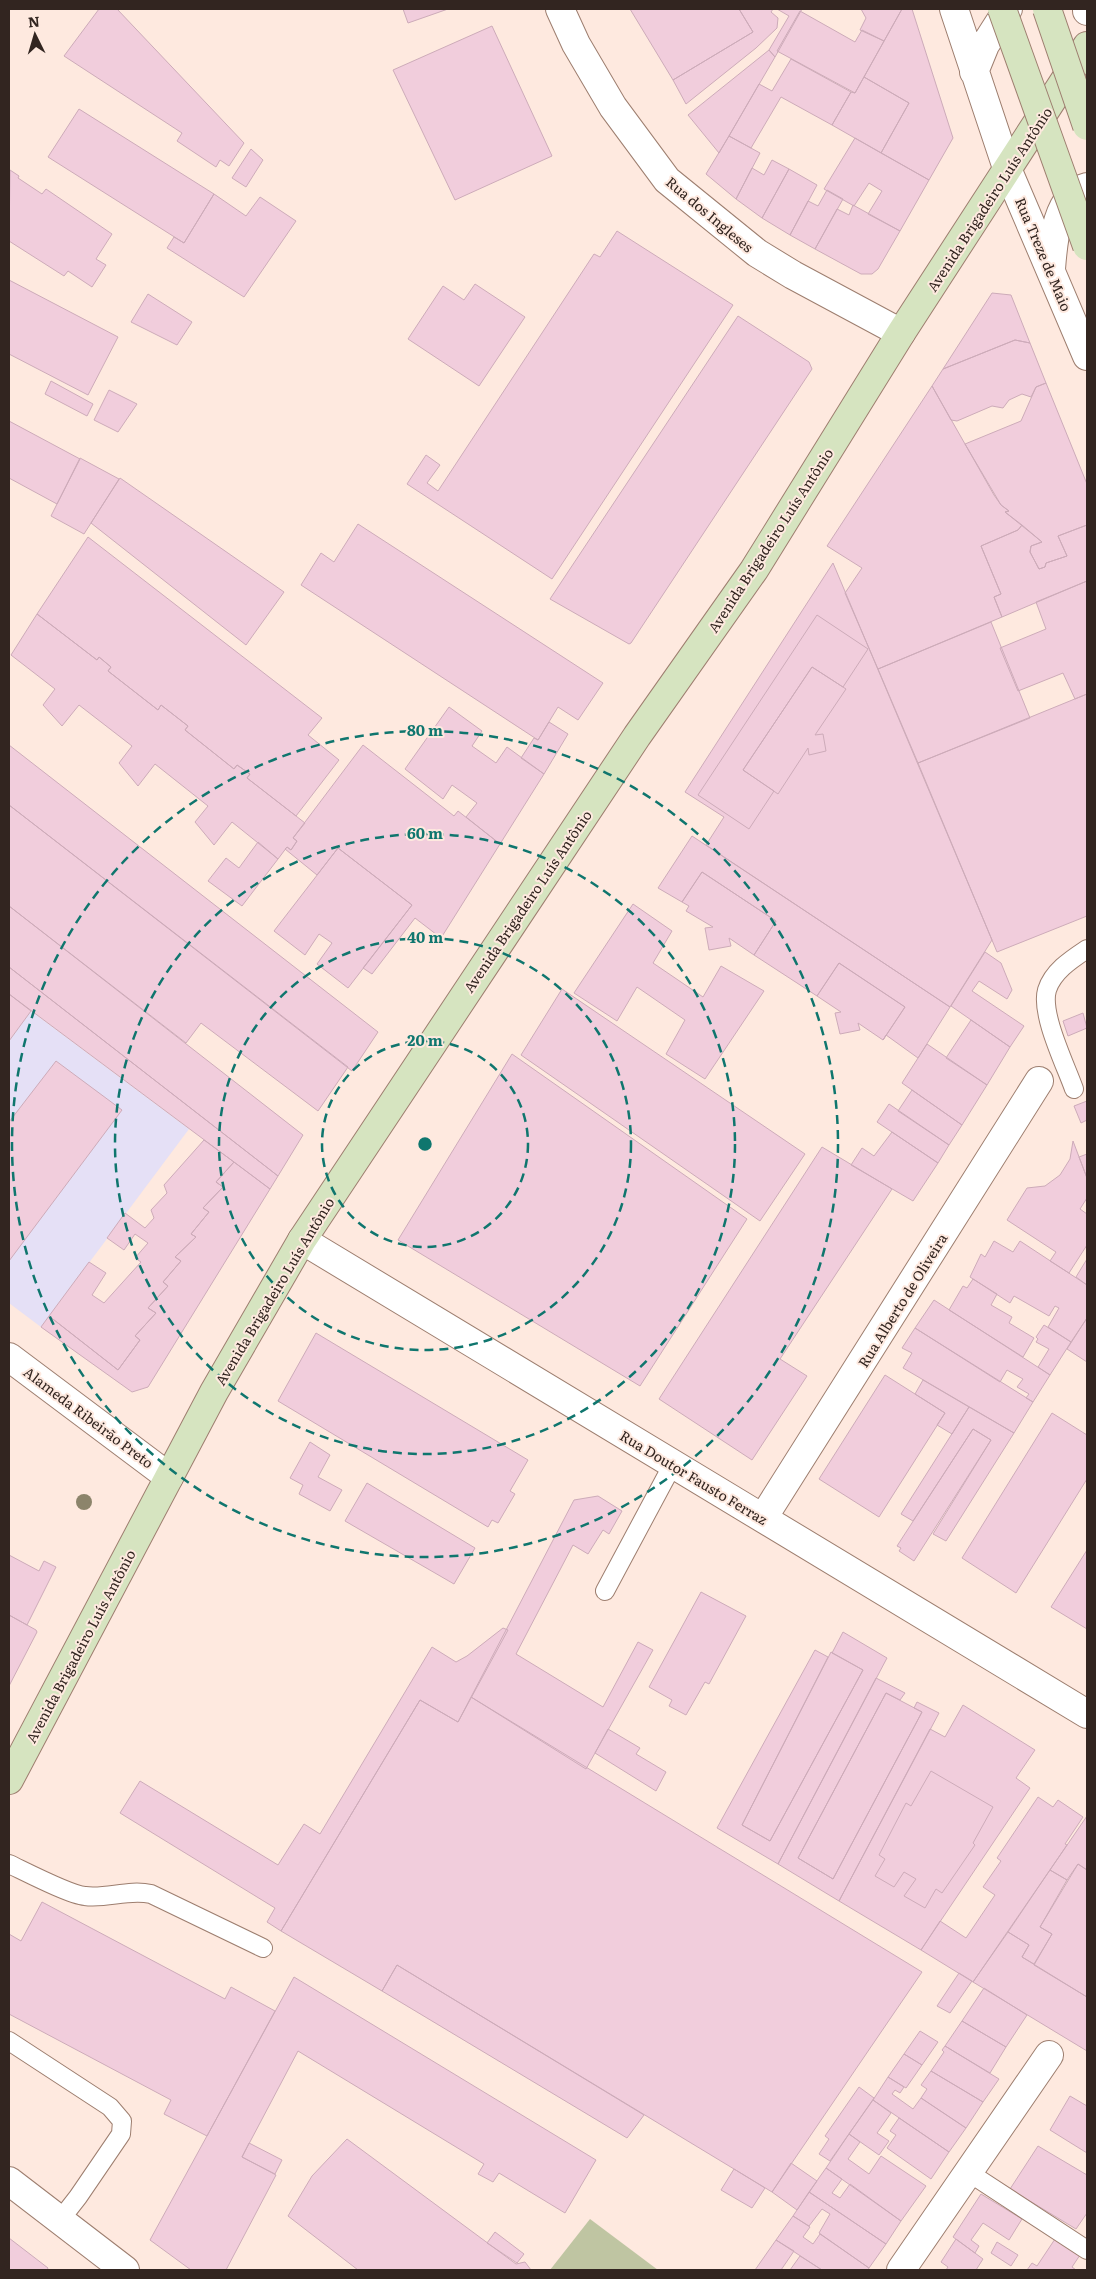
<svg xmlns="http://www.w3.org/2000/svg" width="1096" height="2279" viewBox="0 0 1096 2279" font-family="Literata,serif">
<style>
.commercial{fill:#e5e0f6}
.green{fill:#bfc5a2}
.building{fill:#f1cddc;stroke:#cdabb9}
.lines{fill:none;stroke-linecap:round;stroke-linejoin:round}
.service-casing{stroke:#9d7e6f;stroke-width:20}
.minor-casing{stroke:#9d7e6f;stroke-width:30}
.tertiary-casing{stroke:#9d7e6f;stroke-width:30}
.secondary-casing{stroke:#9d7e6f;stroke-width:30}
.service{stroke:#fff;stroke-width:18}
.minor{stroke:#fff;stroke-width:28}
.tertiary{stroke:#fff;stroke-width:28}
.secondary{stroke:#d6e4c0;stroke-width:28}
.secondary-bridge-casing{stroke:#9d7e6f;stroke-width:30;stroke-linecap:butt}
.secondary-bridge{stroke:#d6e4c0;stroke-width:28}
.tree{fill:#8c846b}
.ring{fill:none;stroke:#0f766e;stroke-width:2.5;stroke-dasharray:9 6}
.labels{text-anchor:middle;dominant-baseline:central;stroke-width:4;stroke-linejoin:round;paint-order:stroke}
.street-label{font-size:14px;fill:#322520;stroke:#fee9df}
.centre{fill:#0f766e;stroke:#fee9df;stroke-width:2.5}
.ring-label{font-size:15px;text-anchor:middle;font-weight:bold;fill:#0f766e;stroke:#fee9df;stroke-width:4;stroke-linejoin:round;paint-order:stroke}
</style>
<rect width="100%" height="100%" fill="#fee9df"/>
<path class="commercial" d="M31 1011 189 1129 41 1327 9 1303V1041Z"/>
<path class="green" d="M590 2219 658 2270H550Z"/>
<path class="building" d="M99 9H117L244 143 229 166 220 160 216 167 177 141 182 133 64 56Z
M403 9H448L408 23Z
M630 9H739L753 32 673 80Z
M739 9H773L771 12 778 18 777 28 756 48 686 104 673 80 753 32Z
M777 9H802L775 57 769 50 789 16Z
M861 9H902L884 41 860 30 866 18Z
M902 9H912L953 138 929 180 881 153 909 103 864 77Z
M800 11 855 42 862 30 884 41 855 93 777 51Z
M492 26 552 156 455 200 393 70Z
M769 50 775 57 719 153 688 115Z
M791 59 851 92 832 125 781 97 751 148 729 136 759 84 772 91Z
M864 77 909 103 881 153 832 125 851 92 855 93Z
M79 109 214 194 184 243 48 157Z
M729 136 760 153 736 199 706 174Z
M855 138 929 180 900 231 868 214 882 191 869 183 854 206 824 189Z
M251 149 263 160 246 187 232 178Z
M772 160 789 169 762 218 736 199 752 168 764 175Z
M789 169 817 185 790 235 762 218Z
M10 170 19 176 18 178 42 194 46 189 112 234 96 259 106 265 92 287 68 271 64 276 9 241Z
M827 190 843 199 815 249 790 235 808 201 818 206Z
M214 194 246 216 260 197 296 221 244 297 167 248 174 237 184 243Z
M853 205 900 231 878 269 872 274H861L815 249 837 209 849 215Z
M617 231 733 305 552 579 407 484 426 455 440 465 427 483 438 491 594 254 600 257Z
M9 280 118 337 88 395 9 354Z
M475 284 525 317 479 386 408 339 443 286 464 300Z
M992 293 1011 295 1030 343 1015 340 943 369Z
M148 294 192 322 177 345 131 322Z
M738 316 809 362 812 369 631 643 629 644 550 599Z
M1015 340 1030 343 1046 383 1036 387 1031 397 1022 394 1009 400 1003 408 992 406 957 421 951 420 932 386 943 369Z
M51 381 93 404 87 416 45 394Z
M1046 383 1087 484V525L1058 536 1067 556 1046 563 1045 567 1039 569 1030 552 1031 546 1042 542 1005 512 1009 511 1001 505 965 444 1021 421 1036 387Z
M932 386 994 495 1001 505 1009 511 1005 512 1022 525 1018 530 981 546 1001 594 994 597 1002 617 878 669 845 593 862 568 827 546Z
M109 390 137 404 118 432 94 420Z
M9 421 80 459 57 504 9 478Z
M80 458 119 479 84 534 51 516Z
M120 478 284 592 246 645 91 523Z
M358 524 603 683 578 720 558 707 538 740 301 585 321 553 334 562Z
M1022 525 1042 542 1031 546 1030 552 1039 569 1045 567 1046 563 1067 556 1058 536 1087 525V581L1002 617 994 597 1001 594 981 546 1018 530Z
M88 537 322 718 308 735 339 760 296 816 247 778 250 774 237 765 234 769 185 730 188 726 161 705 158 710 108 671 111 667 99 657 97 660 37 614Z
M833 563 992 940 950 1007 706 845 724 817 685 792Z
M1087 581V694L1075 699 1063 673 1018 691 1000 648 1046 629 1036 602Z
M37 614 97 660 99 657 111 667 108 671 158 710 161 705 188 726 185 730 234 769 237 765 250 774 247 778 305 823 293 838 297 841 291 850 287 847 278 859 232 822 214 845 195 822 208 806 155 764 138 786 119 763 132 746 79 705 62 726 43 705 55 689 11 655Z
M817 615 868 649 843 687 812 667 743 770 774 791 749 829 698 795Z
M991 622 1030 718 918 763 878 669Z
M812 667 846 689 815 735 823 734 826 751 809 755 808 748 778 794 743 770Z
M1087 694V916L997 952 918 763Z
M449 707 482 731 472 746 496 763 507 747 544 774 500 844 466 817 477 803 452 785 443 799 405 769Z
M549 722 568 734 544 774 521 758 534 738 538 740Z
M9 745 378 1032 352 1071 9 805Z
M363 745 454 816 458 811 500 844 441 938 415 918 372 974 363 968 412 905 338 848 317 875 285 849 287 847 291 850 297 841 293 838Z
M9 805 348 1067 318 1111 201 1023 186 1043 9 906Z
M692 836 950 1007 918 1058 886 1035 883 1040 905 1007 839 963 817 996 754 955 776 921 702 872 682 902 658 888Z
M258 842 278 859 242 906 208 881 226 858 239 868Z
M338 848 412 905 348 988 317 964 332 943 319 934 305 955 274 931Z
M702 872 776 921 754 955 729 938 731 946 709 950 705 928 713 927 686 911 689 906 682 902Z
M633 904 672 931 653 963 703 997 721 966 764 991 705 1079 666 1054 685 1020 637 987 617 1021 574 993Z
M9 906 303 1135 278 1176 9 967Z
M985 952 1001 963 1012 990 1007 999 979 981 972 991 1024 1026 1010 1047 951 1006Z
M839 963 905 1007 883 1040 858 1023 860 1030 840 1034 835 1013 841 1012 817 996Z
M9 967 278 1176 270 1189 9 994Z
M562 989 805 1154 760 1221 521 1055Z
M9 994 31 1011 9 1041Z
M1083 1013 1087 1028 1068 1036 1063 1021Z
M971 1020 1010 1047 987 1085 946 1058Z
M927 1044 987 1085 962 1125 902 1083Z
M512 1054 747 1219 640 1386 398 1240Z
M56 1061 122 1110 9 1261V1122Z
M912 1090 962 1125 949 1145 898 1111Z
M1087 1101V1120L1081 1123 1074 1106Z
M889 1104 949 1145 938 1163 877 1122Z
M892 1132 938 1163 913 1201 851 1165 862 1148 874 1156Z
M204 1140 234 1162 216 1182 223 1187 203 1208 209 1212 191 1234 196 1237 175 1257 181 1261 163 1282 168 1286 148 1308 156 1313 135 1336 140 1340 118 1370 49 1316 89 1262 106 1273 92 1295 104 1303 141 1262 135 1258 148 1243 135 1234 124 1250 107 1238 125 1213 145 1228 154 1218 151 1210 167 1193 164 1185Z
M1073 1141 1087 1178V1198L1080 1209 1087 1214V1245L1069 1273 1050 1261 1056 1252 1007 1220 1027 1188 1045 1186 1060 1175 1070 1159Z
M822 1147 892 1189 780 1359 807 1376 752 1460 659 1399Z
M1087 1154V1178L1079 1157Z
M234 1162 270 1189 148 1387 132 1392 41 1327 49 1316 118 1370 140 1340 135 1336 156 1313 148 1308 168 1286 163 1282 181 1261 175 1257 196 1237 191 1234 209 1212 203 1208 223 1187 216 1182Z
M994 1241 1013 1252 1020 1241 1087 1285V1318L1071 1342 1048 1327 1059 1308 1055 1306 1049 1316 1014 1296 1010 1303 970 1277 981 1254 985 1257Z
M1087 1259V1285L1076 1277Z
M973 1279 997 1294 991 1305 1012 1317 1009 1323 1034 1338 1023 1357 949 1310 963 1286 967 1288Z
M934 1300 1050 1375 1033 1402 1026 1398 1029 1394 1017 1387 1023 1379 1007 1370 1000 1382 915 1328Z
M1087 1318V1362L1067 1349Z
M1044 1325 1071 1342 1050 1375 1038 1367 1049 1349 1036 1342 1038 1339 1036 1337Z
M915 1328 1033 1402 1014 1433 903 1368 912 1353 902 1348Z
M316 1333 528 1460 510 1491 515 1494 498 1523 492 1520 488 1527 278 1401Z
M885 1375 945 1413 879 1517 819 1479Z
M923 1380 969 1407 952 1434 937 1425 945 1413 915 1394Z
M969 1407 1014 1433 946 1541 933 1534 991 1440 973 1429 913 1521 901 1514Z
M1052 1413 1087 1435V1479L1016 1593 962 1558Z
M973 1429 991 1440 914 1561 899 1551 901 1548 897 1546Z
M310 1442 330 1455 318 1477 342 1490 330 1511 299 1494 303 1485 290 1478Z
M367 1483 475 1548 454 1584 345 1521Z
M598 1496 622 1511 609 1534 603 1530 588 1554 573 1545 516 1654 603 1707 638 1642 653 1650 586 1769 471 1697 574 1500Z
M1087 1550V1629L1051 1607Z
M9 1555 39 1571 44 1561 56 1567 27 1625 9 1615Z
M701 1592 746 1616 709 1684 705 1682 686 1715 669 1706 672 1700 649 1687Z
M9 1615 36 1630 37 1632 9 1686Z
M503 1628 508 1630 458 1722 420 1700 281 1931 267 1922 275 1908 120 1813 140 1781 278 1865 304 1824 320 1834 432 1647 456 1662 467 1656Z
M843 1632 887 1658 778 1864 717 1828 815 1650 828 1657 742 1825 770 1841 863 1670 832 1653Z
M831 1652 863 1670 770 1841 742 1825Z
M876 1678 905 1693 900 1700 886 1693 798 1858 833 1879 922 1712 914 1708 917 1702 939 1713 839 1901 778 1864Z
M886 1693 922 1712 833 1879 798 1858Z
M471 1697 922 1972 772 2192 397 1965 382 1991 281 1931 420 1700 458 1722Z
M963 1705 1035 1750 1016 1778 1030 1788 921 1950 839 1901 930 1729 945 1737Z
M608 1729 640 1748 636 1754 666 1772 656 1791 595 1753Z
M931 1771 993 1807 973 1843 975 1845 942 1893 936 1889 925 1908 904 1896 916 1879 904 1872 894 1887 875 1876 885 1859 879 1855 906 1803 911 1806Z
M1038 1797 1053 1807 1058 1800 1083 1817 1065 1844 1067 1845 973 1982 921 1950 940 1921 966 1938 995 1895 983 1887 1001 1861 997 1858Z
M1087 1816V1870L1078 1864 1067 1880 1050 1870Z
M1078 1864 1087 1870V1997L1034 1965 1052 1934 1040 1927Z
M1050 1870 1067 1880 1040 1927 1052 1934 1034 1964 1022 1957 1029 1945 1008 1932Z
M42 1902 225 1999 231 1987 275 2011 207 2136 164 2114 171 2100 9 2014V1934L21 1941Z
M1008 1932 1029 1945 1022 1957 1087 1997V2051L973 1982Z
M397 1965 644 2115 627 2138 382 1991Z
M959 1973 972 1981 950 2013 937 2006Z
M294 1977 596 2160 565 2213 499 2173 493 2182 478 2174 484 2164 298 2051 242 2157 276 2175 226 2270H191L150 2240Z
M984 1988 1027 2015 1006 2047 962 2021Z
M962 2021 1006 2047 990 2073 945 2046Z
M920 2031 938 2042 922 2065 904 2054Z
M945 2046 999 2079 983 2102 931 2071 944 2052 942 2050Z
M904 2054 922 2065 906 2088 888 2077Z
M931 2071 983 2102 966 2128 921 2098 927 2089 921 2085Z
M888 2077 904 2087 900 2093 895 2090 892 2094 913 2109 921 2098 966 2128 949 2152 873 2100Z
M859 2087 874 2098 830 2161 819 2154 829 2139 825 2136Z
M1070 2096 1087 2106V2153L1050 2130Z
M873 2100 891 2113 877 2133 889 2141 879 2155 849 2134Z
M899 2118 949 2152 931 2179 887 2148 896 2135 890 2131Z
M849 2134 860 2142 848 2159 869 2174 881 2156 926 2186 901 2221 826 2168Z
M347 2139 516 2264 525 2262 531 2270H358L288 2216 312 2176Z
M249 2143 282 2160 275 2174 242 2157Z
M1038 2146 1087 2175V2213L1076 2229 1010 2189Z
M791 2163 817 2181 797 2210 772 2192Z
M826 2168 842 2179 832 2193 840 2198 850 2184 901 2221 886 2244 809 2192Z
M734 2169 765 2188 752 2208 721 2190Z
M809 2192 886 2244 869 2268 819 2233 830 2214 822 2209 809 2226 793 2216Z
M981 2194 1022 2219 1009 2240 983 2223 971 2240 979 2246 975 2253 953 2237Z
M793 2216 810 2227 803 2237 813 2244 820 2234 869 2268 868 2270H822L776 2240Z
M495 2232 524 2254 517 2263 487 2243Z
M9 2238 48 2268 47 2270H9Z
M956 2239 983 2259 976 2270H946L948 2267 941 2262Z
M1055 2239 1080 2255 1072 2267 1076 2270H1027L1032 2263 1037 2266Z
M776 2240 794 2251 781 2270H755Z
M997 2242 1018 2255 1011 2266 991 2253Z
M800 2256 822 2270H790Z"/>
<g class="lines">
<defs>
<path id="service" d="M1074 1089C1066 1066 1040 1014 1047 990 1053 971 1072 959 1087 949
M605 1591 673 1464
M9 1864C24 1871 70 1895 85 1896 107 1899 128 1889 151 1894L263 1948
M9 2041 110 2107 122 2121 121 2134 78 2197 60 2220
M968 2172 1087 2250"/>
<path id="minor" d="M560 9 576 44 613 107 667 180 757 253 793 275 901 333
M954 9 1008 171 1087 356
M1087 9V11
M974 72 985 45 1008 9
M1051 269C1053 243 1056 195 1087 187
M302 1240 1087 1714
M9 1357 169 1477
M763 1518 1039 1081
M901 2270 1049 2055"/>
<path id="tertiary" d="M9 2181 125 2270"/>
<path id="secondary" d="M9 1780 214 1392 302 1240 637 736 754 570 901 333 1087 46"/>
</defs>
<use href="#service" class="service-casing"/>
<use href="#minor" class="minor-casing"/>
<use href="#tertiary" class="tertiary-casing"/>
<use href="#secondary" class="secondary-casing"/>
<use href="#service" class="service"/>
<use href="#minor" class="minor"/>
<use href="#tertiary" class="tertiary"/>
<use href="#secondary" class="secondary"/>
<defs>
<path id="secondary-bridge" d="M1002 9 1087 246
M1047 9 1087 126"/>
</defs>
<use href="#secondary-bridge" class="secondary-bridge-casing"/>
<use href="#secondary-bridge" class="secondary-bridge"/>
</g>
<circle class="tree" cx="84" cy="1502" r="8"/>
<g class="ring">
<circle cx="425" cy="1144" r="103"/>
<circle cx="425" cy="1144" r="206"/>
<circle cx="425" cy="1144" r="310"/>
<circle cx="425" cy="1144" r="413"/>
</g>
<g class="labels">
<g class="street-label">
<text transform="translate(989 199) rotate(-57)">Avenida Brigadeiro Luís Antônio</text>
<text transform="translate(710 214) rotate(40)">Rua dos Ingleses</text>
<text transform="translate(1044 254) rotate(67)">Rua Treze de Maio</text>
<text transform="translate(770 540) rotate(-57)">Avenida Brigadeiro Luís Antônio</text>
<text transform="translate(527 901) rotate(-56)">Avenida Brigadeiro Luís Antônio</text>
<text transform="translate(274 1291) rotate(-59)">Avenida Brigadeiro Luís Antônio</text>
<text transform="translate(902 1300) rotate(-58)">Rua Alberto de Oliveira</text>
<text transform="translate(89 1417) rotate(37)">Alameda Ribeirão Preto</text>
<text transform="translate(694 1477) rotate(31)">Rua Doutor Fausto Ferraz</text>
<text transform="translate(80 1646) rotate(-62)">Avenida Brigadeiro Luís Antônio</text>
</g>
</g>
<circle cx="425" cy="1144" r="8" class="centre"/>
<g class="ring-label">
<text x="425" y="736">80 m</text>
<text x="425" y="839">60 m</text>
<text x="425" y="943">40 m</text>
<text x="425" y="1046">20 m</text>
</g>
<rect width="1096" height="2279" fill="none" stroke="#322520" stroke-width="20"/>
<g transform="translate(35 35) rotate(355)" stroke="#fee9df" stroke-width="4" paint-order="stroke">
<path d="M0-4L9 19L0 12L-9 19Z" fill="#322520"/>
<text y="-8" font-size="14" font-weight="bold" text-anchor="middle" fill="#322520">N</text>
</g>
</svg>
